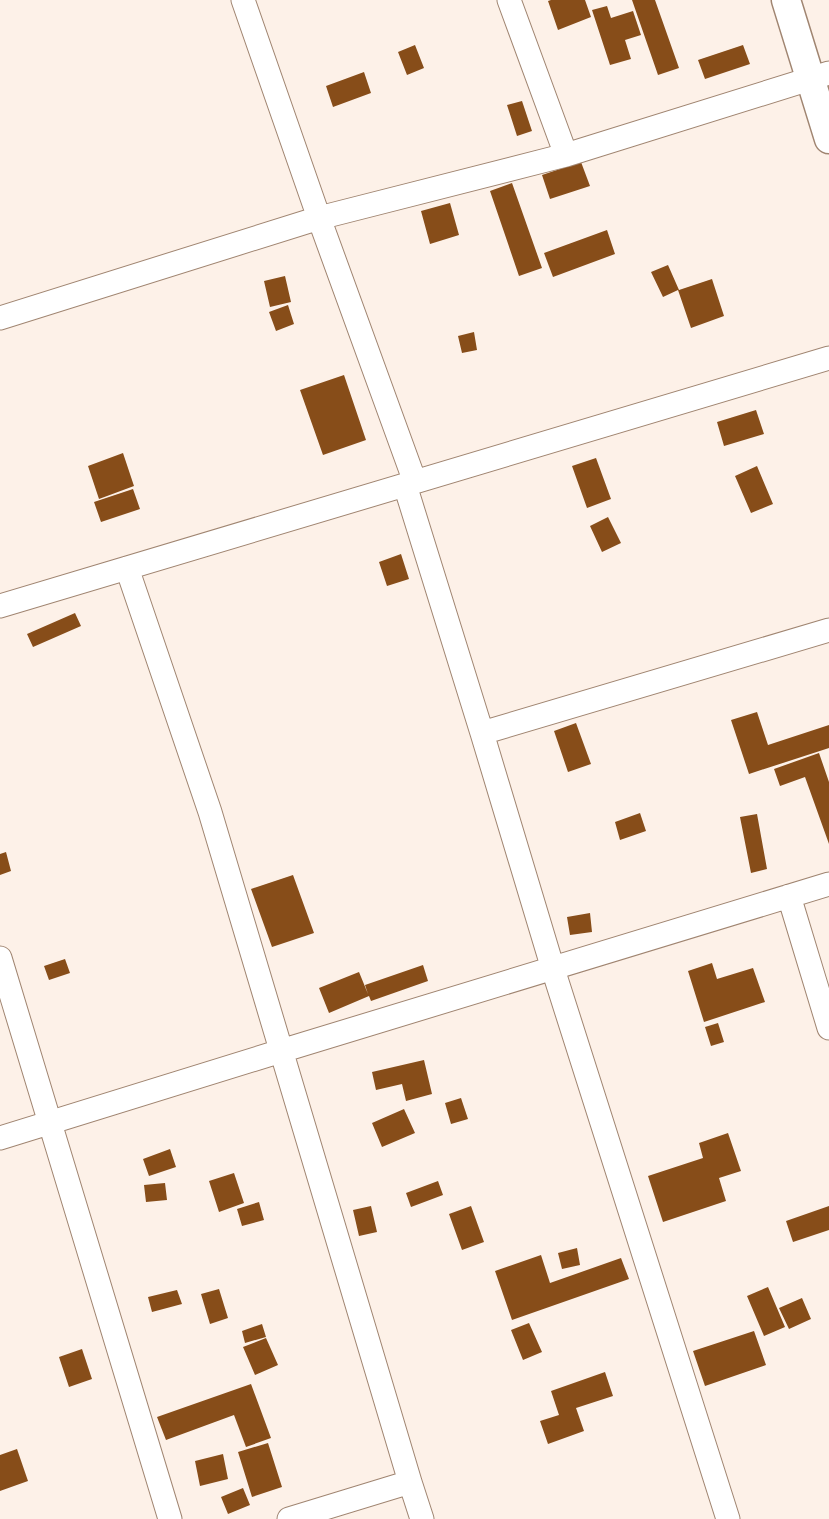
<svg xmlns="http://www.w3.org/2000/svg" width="829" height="1519" viewBox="0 0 829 1519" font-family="Quicksand,sans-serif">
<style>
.building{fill:#874d19}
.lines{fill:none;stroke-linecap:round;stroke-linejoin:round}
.minor-casing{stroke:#a08571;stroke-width:25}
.tertiary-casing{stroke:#a08571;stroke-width:31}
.minor{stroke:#fff;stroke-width:23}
.tertiary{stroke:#fff;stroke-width:28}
</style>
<rect width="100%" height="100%" fill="#fdf1e8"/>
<path class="building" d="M551 0H585L591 17 558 30 548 1Z
M632 0H655L679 68 658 75Z
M607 6 611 18 633 11 641 35 625 40 631 59 610 65 592 10Z
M415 45 424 68 407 75 398 52Z
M743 45 750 64 705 79 698 60Z
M364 72 371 93 333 107 326 86Z
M522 101 532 131 517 136 507 105Z
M581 162 590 186 550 199 542 175Z
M512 183 542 268 519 276 490 191Z
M450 203 459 235 430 244 421 211Z
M607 230 615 254 553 277 544 253Z
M668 265 679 290 712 279 724 316 691 328 678 290 663 297 651 272Z
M285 276 291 302 270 307 264 281Z
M288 305 294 324 276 331 269 312Z
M474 332 477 350 462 353 458 336Z
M344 375 366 440 323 455 300 390Z
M756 410 764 434 724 446 717 422Z
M123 453 134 486 99 499 88 466Z
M596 458 611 499 587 508 572 466Z
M757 466 773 504 751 513 735 476Z
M133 489 140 509 101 522 94 502Z
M608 517 621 543 602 552 590 526Z
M401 554 409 579 387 586 379 562Z
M75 613 81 626 33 647 27 634Z
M757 712 768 745 829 725V748L749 774 731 720Z
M576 723 591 764 568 772 554 731Z
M819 753 829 782V844L805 777 780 786 774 769Z
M640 813 646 831 620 840 615 822Z
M757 814 767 869 751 873 740 817Z
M6 852 11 871 0 875V854Z
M293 875 314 933 272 947 251 889Z
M590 913 592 932 570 935 567 917Z
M65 959 70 973 49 980 44 966Z
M712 963 717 979 753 968 765 1002 704 1022 688 971Z
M423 965 428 981 371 1001 369 996 329 1013 319 988 359 972 368 994 365 985Z
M718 1023 724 1042 711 1046 705 1027Z
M424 1060 432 1094 406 1101 402 1084 376 1090 372 1072Z
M461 1098 468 1119 451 1124 445 1103Z
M404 1109 415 1133 382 1147 372 1123Z
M728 1133 741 1171 719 1178 726 1201 663 1222 648 1176 703 1158 699 1143Z
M170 1149 176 1167 149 1176 143 1159Z
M234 1173 244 1203 219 1212 209 1181Z
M438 1181 443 1195 411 1207 406 1193Z
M165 1183 167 1200 146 1202 144 1185Z
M259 1202 264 1220 242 1226 237 1209Z
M371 1206 377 1232 359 1236 353 1210Z
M471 1206 484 1242 462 1250 449 1214Z
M829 1206V1230L793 1242 786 1221Z
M577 1248 580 1265 562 1269 558 1253Z
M541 1255 550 1283 621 1258 629 1279 512 1320 495 1271Z
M768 1287 785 1327 764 1336 747 1296Z
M219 1289 228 1318 210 1324 201 1294Z
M177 1290 182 1304 152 1312 148 1297Z
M802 1298 811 1319 789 1329 779 1308Z
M529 1323 542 1352 523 1360 511 1330Z
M262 1324 266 1337 245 1343 242 1331Z
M754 1331 766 1365 705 1386 693 1351Z
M266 1338 278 1365 255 1375 243 1347Z
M82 1349 92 1379 69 1387 59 1357Z
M605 1372 613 1396 576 1408 584 1431 548 1444 540 1421 559 1415 551 1391Z
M251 1384 271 1438 246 1447 234 1415 166 1440 157 1417Z
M268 1443 282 1487 252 1497 238 1452Z
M17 1449 28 1481 0 1491V1455Z
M223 1454 228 1479 200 1486 195 1461Z
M243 1488 250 1505 228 1514 221 1497Z"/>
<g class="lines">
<defs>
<path id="minor" d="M243 0 319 218 415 482
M509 0 566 155
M0 318 319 218 566 155 829 73
M405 485 482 733 553 969 728 1519
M127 568 210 812 410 1482 422 1519
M0 606 829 358
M482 733 829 630
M789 896 829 1028
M0 958 170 1519
M0 1138 281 1051 829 884
M289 1519 410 1482"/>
<path id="tertiary" d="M786 0 829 139"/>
</defs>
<use href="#minor" class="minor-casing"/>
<use href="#tertiary" class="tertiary-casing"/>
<use href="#minor" class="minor"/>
<use href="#tertiary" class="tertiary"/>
</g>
</svg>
